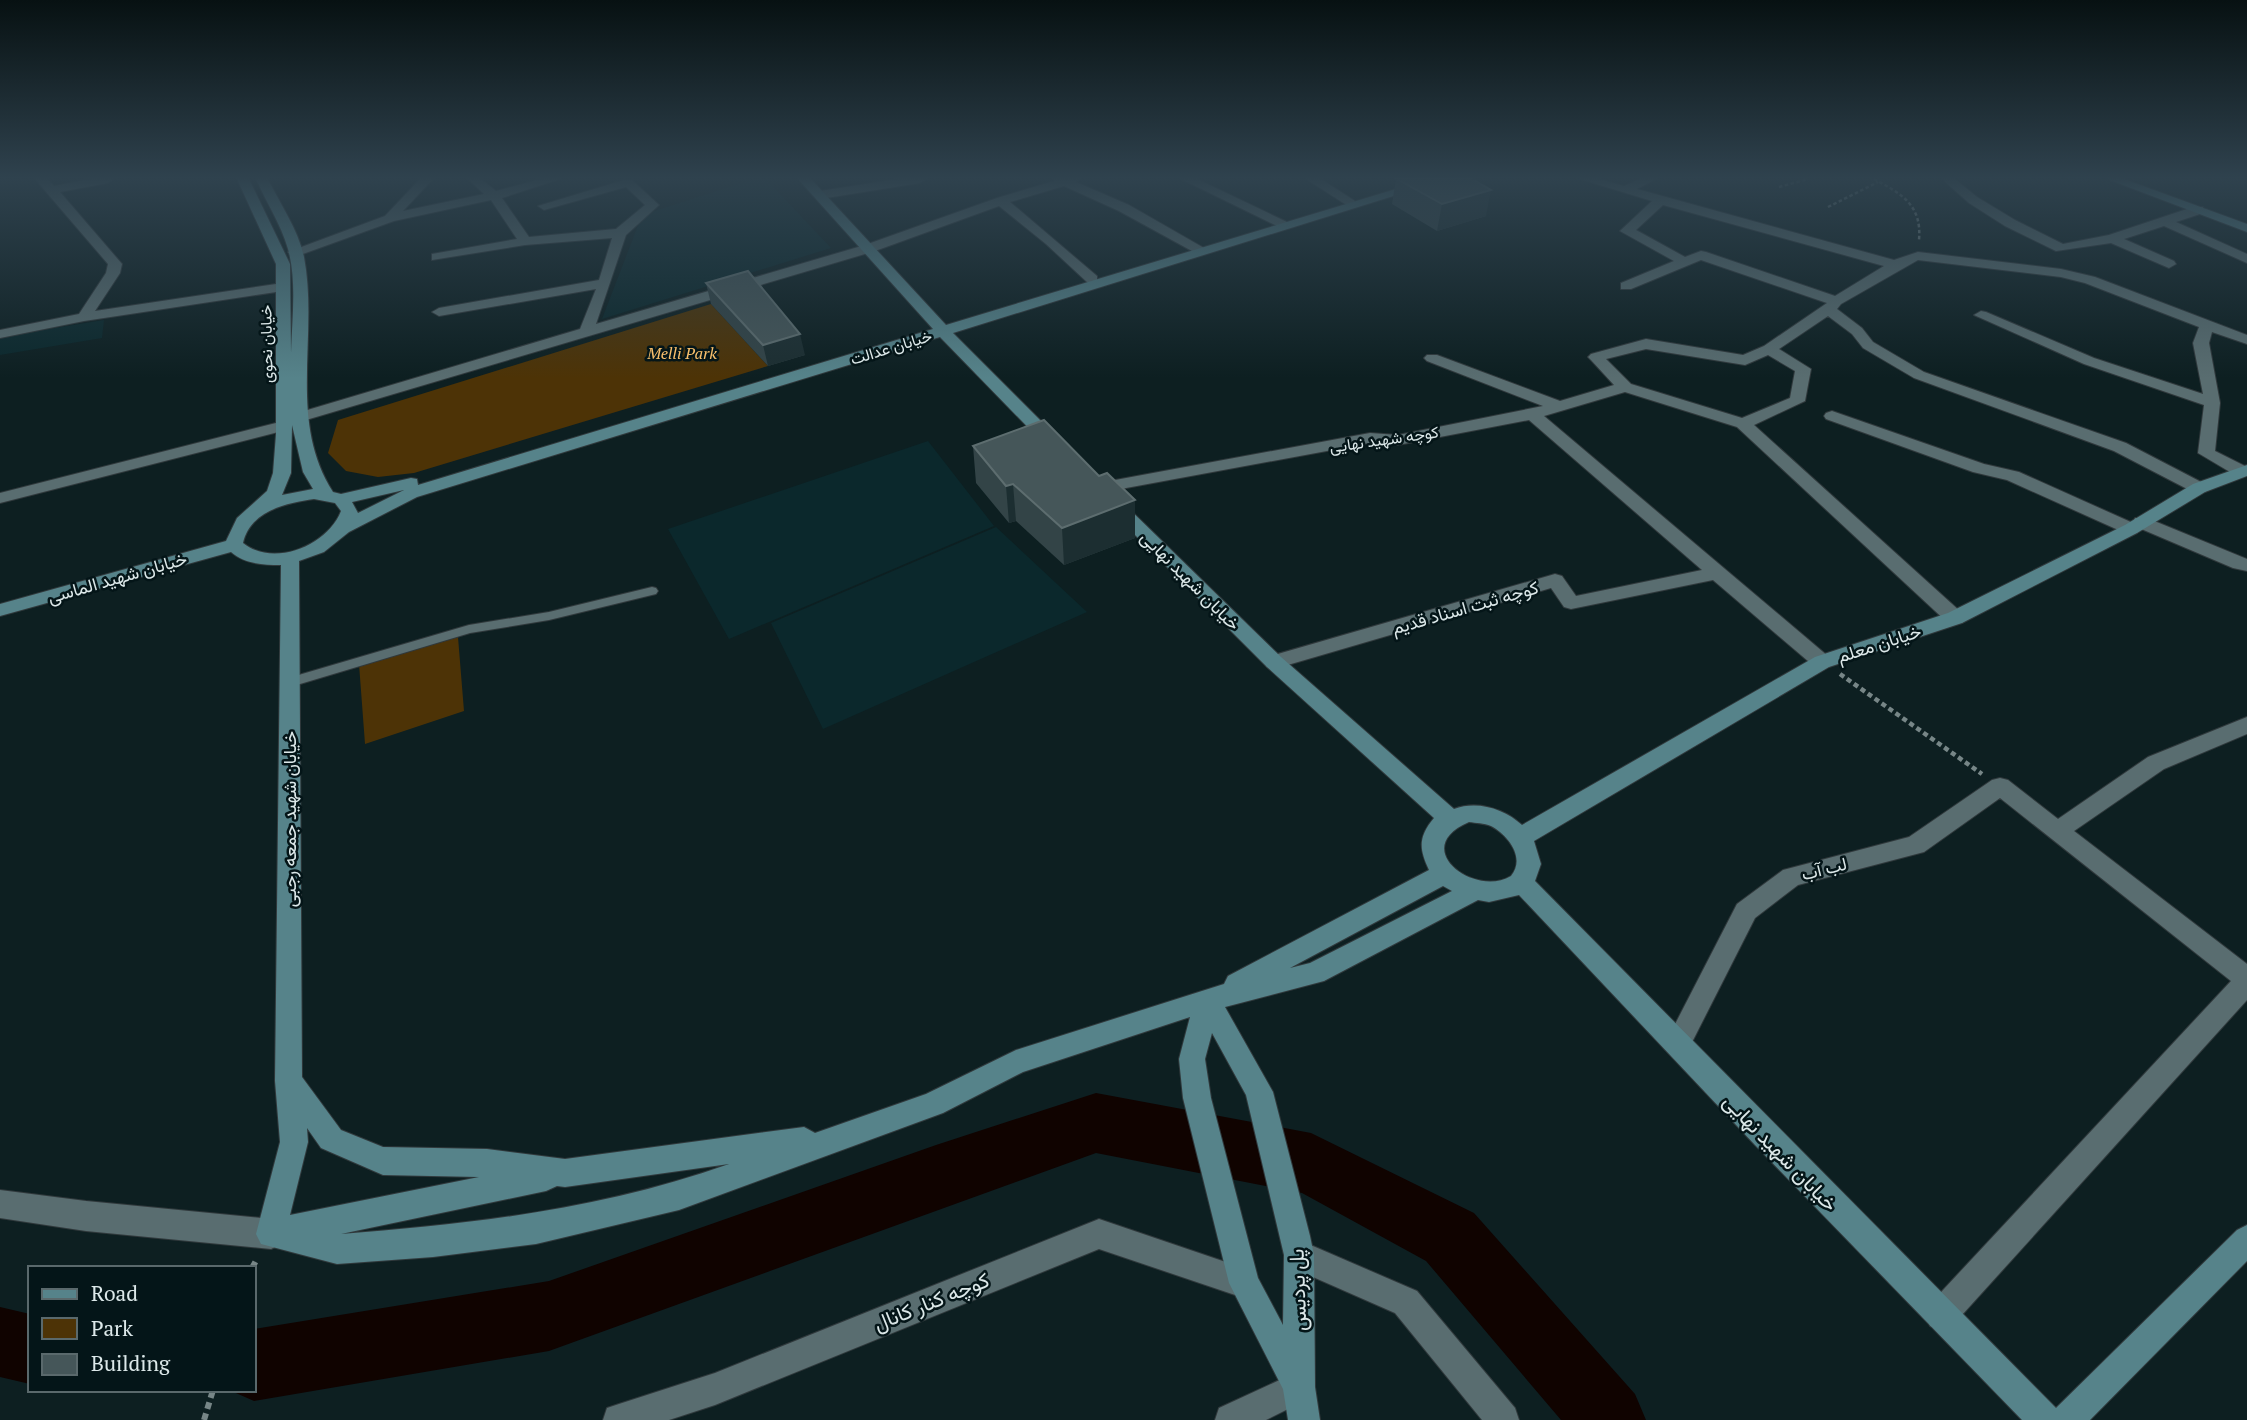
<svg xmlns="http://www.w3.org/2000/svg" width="2247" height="1420" viewBox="0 0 2247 1420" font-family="'PT Serif',Vazirmatn,serif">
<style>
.built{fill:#0b282c}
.green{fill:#4d3306}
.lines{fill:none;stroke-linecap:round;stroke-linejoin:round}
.river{fill:#100300;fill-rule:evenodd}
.lane-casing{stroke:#30393c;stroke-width:2}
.street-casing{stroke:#30393c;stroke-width:2}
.secondary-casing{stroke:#30393c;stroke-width:2}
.path-far2{stroke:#778687;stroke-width:2.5;stroke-dasharray:3.5 2.5;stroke-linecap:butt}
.path-far1{stroke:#778687;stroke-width:4.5;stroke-dasharray:5 3.5;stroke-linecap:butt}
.path{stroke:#778687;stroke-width:6;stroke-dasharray:7 4.5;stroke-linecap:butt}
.lane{fill:#596d70;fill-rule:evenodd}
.street{fill:#596d70;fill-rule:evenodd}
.secondary{fill:#56838a;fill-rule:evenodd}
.wall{fill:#334447}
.shaded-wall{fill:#1c2e31}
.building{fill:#455659;stroke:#5d6d6f;stroke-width:2}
.labels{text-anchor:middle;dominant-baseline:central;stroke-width:5;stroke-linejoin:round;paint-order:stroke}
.far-street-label{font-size:16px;fill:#dce8e9;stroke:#041518}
.far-park-label{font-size:16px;font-style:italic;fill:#f9c06c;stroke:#041518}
.street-label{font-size:18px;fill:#dce8e9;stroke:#041518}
.near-street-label{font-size:21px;fill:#dce8e9;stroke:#041518}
</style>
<rect width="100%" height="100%" fill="#0d1f21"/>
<path class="built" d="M754 179H766L831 248 602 319 642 215Z
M104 320 102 338 0 355V337Z
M928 441 994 526 729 639 668 529Z
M996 527 1087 612 823 729 771 623Z"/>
<path class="green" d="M711 304 768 366 414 473 378 477 346 471 328 453 338 420Z
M458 637 464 711 365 744 359 664Z"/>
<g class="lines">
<path class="river" d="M1096 1093 1311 1133 1474 1213 1635 1394 1646 1420H1561L1426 1261 1302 1193 1096 1153 549 1351 254 1401 229 1390H254V1329L549 1281 936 1145Z
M0 1307 30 1314V1384L0 1377Z"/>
<defs>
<path id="lane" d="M652 587 656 588 658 591 656 594 549 620 470 633 290 687 283 682 285 679 469 625 549 612Z"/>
<path id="street" d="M35 179H48L54 186 90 179H114L108 183 60 192 122 264 120 273 95 311 283 283 290 287 283 291 84 321 0 338V330L79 314 106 273 108 264Z
M420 179H433L403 211 484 194 468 179H481L496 191 541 179H560L502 198 529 237 616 229 645 205 626 187 544 210 538 206 624 180H632L659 205 626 235 596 324 865 245 997 198 1054 181 1053 179H1080L1076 182 1129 205 1204 248 1202 251H1192L1119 211 1064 186 1010 202 1097 276V282H1087L1046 244 999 206 875 251 306 420H294L292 417 294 414 580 329 596 289 439 316 432 312 439 308 599 280 612 238 525 245 432 260V254L517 239 491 200 394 221 300 255H290L288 252 385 216Z
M897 179H926L920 183 820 199 814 195 820 191Z
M1181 179H1197L1287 222 1285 225H1275Z
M1306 179H1321L1355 201 1353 204H1345Z
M1580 179H1599L1624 186 1640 179H1656L1637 189 1894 260 1918 252 2061 269 2095 277 2247 335V344L2212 332 2209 343 2220 403 2215 451 2247 467V475H2235L2198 453 2204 405 2084 364 1974 315 1981 311 1986 312 2094 358 2203 394 2193 343 2199 327 2085 283 2061 277 1918 260 1841 304 1837 309 1862 328 1873 342 1924 372 2126 443 2205 484 2208 488 2205 492H2193L2114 451 1914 378 1863 348 1852 334 1828 316 1779 349 1811 369 1805 401 1754 425 1962 613 1965 618 1962 623H1948L1737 427 1625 392 1544 416 1829 657 1832 662 1829 667H1815L1713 580 1571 609 1564 607 1551 588 1274 669 1267 667 1264 662 1267 657 1555 574 1562 576 1576 596 1702 570 1529 420 1398 445 1370 443 1099 493 1090 488 1099 483 1370 433 1398 435 1543 406 1427 361 1424 358 1427 355H1437L1560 401 1614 385 1591 360 1588 357 1591 354 1646 339 1743 355 1764 346 1827 303 1701 260 1631 289H1621V283L1674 261 1620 231 1652 201ZM1663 205 1884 266 1835 296 1706 252 1701 251 1685 257 1636 230ZM1646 349 1745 365 1768 355 1795 371 1790 398 1742 418 1631 384 1606 359Z
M1942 179H1955L1977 197 2015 220 2063 244 2109 235 2193 207H2203V213L2176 222 2247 254V263L2164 226 2124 239 2174 261 2176 264 2169 268 2111 243 2056 251 2005 226 1969 203Z
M1832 411 1984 464 2019 472 2133 523 2135 518H2147L2247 559V571L2233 568 2139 528 2137 533H2125L2007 480 1973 472 1826 419 1824 416 1826 413Z
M284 421 292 426 290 429 0 503V493Z
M2247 717V734L2164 769 2074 831 2247 964V1000L1952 1326 1941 1330 1930 1326 1926 1315 1930 1304 2231 981 2000 798 1924 852 1798 885 1755 918 1687 1052 1678 1056 1669 1052 1665 1044 1669 1036 1737 904 1783 870 1909 837 1992 780 2000 778 2008 780 2058 819 2148 757Z
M0 1190 86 1201 271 1219 281 1224 286 1234 281 1244 271 1249 86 1231 0 1218Z
M1099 1219 1255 1272 1259 1283 1255 1294 1244 1298 1099 1249 715 1405 669 1420H603L607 1408 619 1404 715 1373Z
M1299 1240 1417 1291 1515 1408 1519 1420H1482L1395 1313 1288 1266 1284 1255 1288 1244Z
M1299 1371 1310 1376 1315 1387 1310 1398 1266 1420H1215L1219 1408Z"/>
<path id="secondary" d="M237 179H249L290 264 291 353C292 319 297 281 288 249 281 224 266 202 256 179H268C280 204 298 229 304 257 319 336 287 420 333 492L341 494 411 478 417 479 418 485 933 329 798 179H811L946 325 1429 179H1448L953 333 1061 441 1063 445 1061 449H1049L940 337 417 497 349 532 324 552 299 561 302 1077 341 1130 383 1147 487 1149 565 1159 804 1127 815 1133 926 1094 1016 1050 1224 984 1228 976 1429 870C1419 849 1418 837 1434 818L1267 667 1109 509 1106 505 1109 501H1121L1281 657 1454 809C1477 800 1505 809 1522 825L1815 657 1948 613 2125 525 2193 484 2247 465V476L2205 492 2137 533 1962 623 1829 667 1534 841 1541 864 1535 881 2056 1408 2237 1230 2247 1225V1261L2090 1420H2022L1755 1145 1519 895 1489 902 1478 900 1324 981 1225 1007 1273 1092 1310 1236 1314 1255 1315 1387 1320 1420H1288L1283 1389 1229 1283 1183 1098 1179 1059 1190 1017 1023 1072 943 1113 679 1210 536 1244 433 1257 337 1264 261 1244 256 1234 280 1142 275 1081 281 565C263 565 245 564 231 552L0 616V604L226 541 237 518 267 491 273 473 276 434V264ZM292 425 303 472 313 489 282 495 291 473ZM404 490 358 513 352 502ZM314 499 335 503 341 511C328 545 274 568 243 543 250 511 286 503 314 499ZM1469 822C1476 823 1484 823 1491 826 1508 835 1526 858 1511 876 1474 898 1408 848 1469 822ZM1443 886 1452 891 1310 963 1290 968ZM1212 1033 1246 1095 1284 1255 1283 1325 1258 1278 1211 1098 1205 1059ZM307 1128 321 1148 383 1175 479 1177 290 1215 308 1142ZM729 1164C603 1209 473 1224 341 1234L546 1191 557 1186 565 1187Z
M2107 179H2124L2247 224V232Z"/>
</defs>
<use href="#lane" class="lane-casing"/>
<use href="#street" class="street-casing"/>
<use href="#secondary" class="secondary-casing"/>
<path class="path-far2" d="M1874 179C1902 194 1922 205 1919 240
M1779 187 1808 179
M1828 207 1878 182"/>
<path class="path-far1" d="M1840 674 1982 774"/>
<path class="path" d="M252 1268 257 1259
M204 1420 213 1390"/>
<use href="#lane" class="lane"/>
<use href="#street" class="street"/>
<use href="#secondary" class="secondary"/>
</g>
<path class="wall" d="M1396 179H1472L1486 216 1437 231 1392 204Z
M706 283 805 355 768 366 711 304Z
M973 446 1099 476 1135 500V538L1064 565 1016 521 1009 523 976 483Z"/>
<path class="shaded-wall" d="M1491 190 1486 216 1437 231 1442 204Z
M800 334 805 355 768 366 763 345Z
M1013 484 1016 521 1009 523 1006 486Z
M1135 500V538L1064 565 1062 528Z"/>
<path class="building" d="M1397 179H1472L1491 190 1442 204Z
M748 271 800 334 763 345 706 283Z
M1044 420 1099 476 1107 473 1135 500 1062 528 1013 484 1006 486 973 446Z"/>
<linearGradient id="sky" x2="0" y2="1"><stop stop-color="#071112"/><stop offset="0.47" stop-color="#2f424e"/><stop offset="1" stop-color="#2f424e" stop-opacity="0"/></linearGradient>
<rect width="2247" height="378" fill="url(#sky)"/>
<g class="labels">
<g class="far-street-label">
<text transform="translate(266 344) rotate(-91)">خیابان نحوی</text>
<text transform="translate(891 347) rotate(-17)">خیابان عدالت</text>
<text transform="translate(1384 439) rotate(-8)">کوچه شهید نهایی</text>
</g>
<g class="far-park-label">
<text x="682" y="353">Melli Park</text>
</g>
<g class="street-label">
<text transform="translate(117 577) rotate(-16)">خیابان شهید الماسی</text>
<text transform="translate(1191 580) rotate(45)">خیابان شهید نهایی</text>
<text transform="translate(1465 607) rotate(-16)">کوچه ثبت اسناد قدیم</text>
<text transform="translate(1879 643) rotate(-18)">خیابان معلم</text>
<text transform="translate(289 819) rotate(-90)">خیابان شهید جمعه رجبی</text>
<text transform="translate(1824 868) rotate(-14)">لب آب</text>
</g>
<g class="near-street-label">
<text transform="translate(1781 1152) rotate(46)">خیابان شهید نهایی</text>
<text transform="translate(1297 1290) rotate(-92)">پل پردیس</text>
<text transform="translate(931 1301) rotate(-22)">کوچه کنار کانال</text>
</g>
</g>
<rect x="28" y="1266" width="228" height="126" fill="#041518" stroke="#5a696c" stroke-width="2"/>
<rect x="42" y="1289" width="35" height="10" fill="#56838a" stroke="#5a696c" stroke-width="2"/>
<text x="91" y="1301" font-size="21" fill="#dce8e9">Road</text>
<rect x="42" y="1318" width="35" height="21" fill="#4d3306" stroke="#5a696c" stroke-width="2"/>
<text x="91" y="1336" font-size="21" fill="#dce8e9">Park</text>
<rect x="42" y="1354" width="35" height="21" fill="#455659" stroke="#5a696c" stroke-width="2"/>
<text x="91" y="1371" font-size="21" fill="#dce8e9">Building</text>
</svg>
